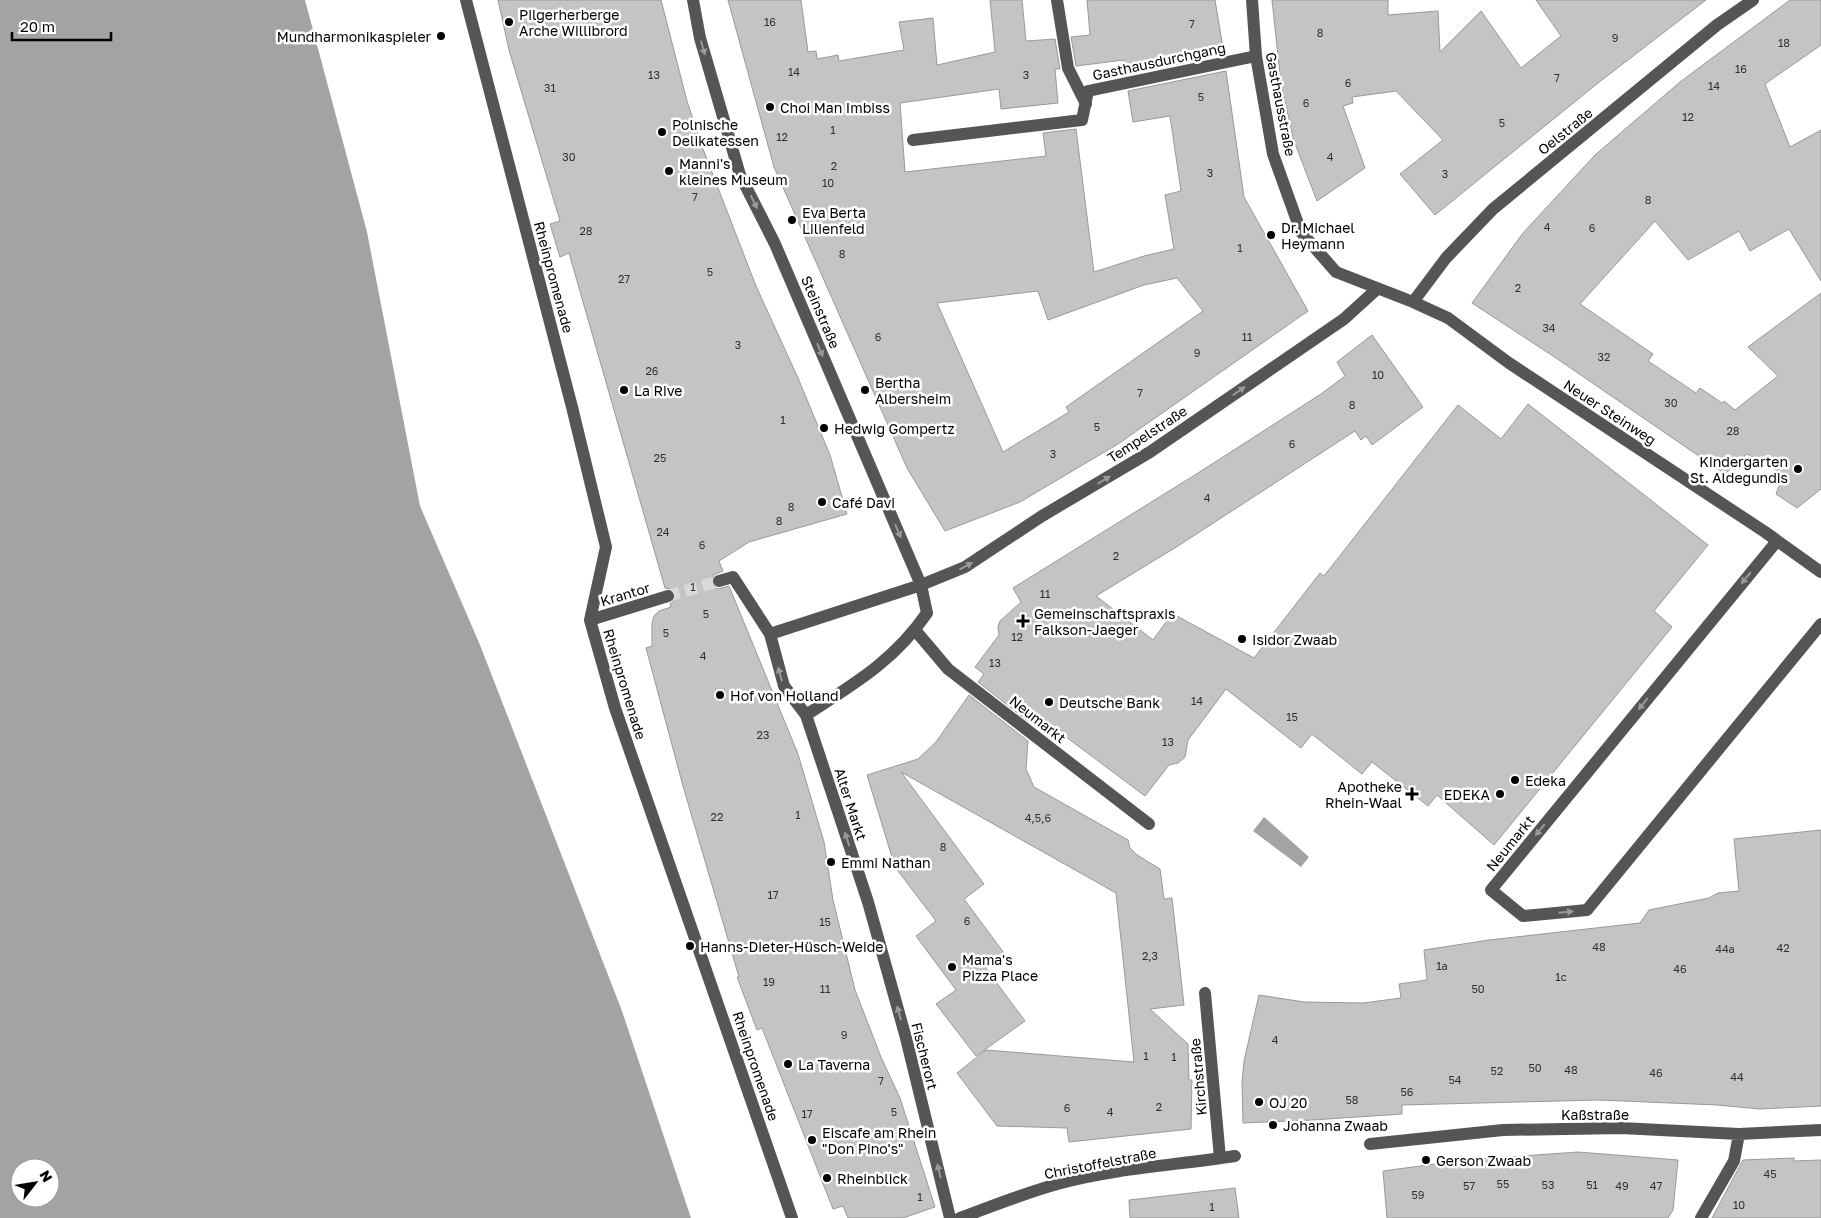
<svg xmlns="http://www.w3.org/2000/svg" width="1821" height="1218" viewBox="0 0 1821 1218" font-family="'Golos Text',sans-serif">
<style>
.water{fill:#a3a3a3;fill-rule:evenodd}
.building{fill:#c4c4c4;stroke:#999;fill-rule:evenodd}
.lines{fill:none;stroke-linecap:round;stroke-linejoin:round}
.minor-tunnel{stroke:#d9d9d9;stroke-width:12;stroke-dasharray:12 6;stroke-linecap:butt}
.minor{stroke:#555;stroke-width:12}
.oneway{fill:#999}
.poi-dot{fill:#000;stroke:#fff;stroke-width:2}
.labels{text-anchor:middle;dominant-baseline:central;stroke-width:5;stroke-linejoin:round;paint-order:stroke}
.number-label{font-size:11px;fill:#313131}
.poi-label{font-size:14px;fill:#000;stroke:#fff;text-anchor:start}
.street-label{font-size:14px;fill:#000;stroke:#fff}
</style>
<rect width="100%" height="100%" fill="#fff"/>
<path class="water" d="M0 0H305L367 232 420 506 480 645 622 1011 691 1218H0ZM20 1168H50V1198H20Z
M1264 817 1309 857 1301 867 1253 831Z"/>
<path class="building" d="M498 0H661L687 101 703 149 756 286 798 378 830 455 847 514 749 542 719 561 723 571 714 575 711 583 714 587 718 589 729 586 798 754 824 842 833 900 855 990 881 1057 900 1098 935 1207 903 1218H848L843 1206 833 1209 762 1028 757 1030 737 977H739L683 786 646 648 652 646V623L654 616 659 611 671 607 670 604 674 601 676 594 673 590 665 588 569 253 560 257 550 224 560 221 509 50Z
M728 0H801L808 52 816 51 817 59 838 55 839 61 904 50 899 22 933 18 937 65 995 52 990 0H1022L1026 41 1055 39 1060 69H1055L1058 103 1001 109 999 89 900 103 905 172 1046 156 1043 133 1076 129 1094 272 1144 256 1174 249 1165 195 1181 191 1170 116 1133 122 1128 91 1226 71 1244 197 1308 311 1118 444 1020 502 945 531 907 468 774 167ZM1177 278 1203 311 1066 407 1069 412 1003 452 937 303 1038 291 1048 320 1144 285Z
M1087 0H1215L1224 54 1126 75 1124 60 1076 66 1071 37 1090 35Z
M1272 0H1388V15L1438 11 1440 52 1481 11 1521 68 1561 36 1536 0H1706L1598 83 1435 215 1400 174 1443 140 1396 91 1352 97 1353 103 1343 106 1365 168 1317 201 1294 141 1281 84Z
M1790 0H1821V45L1765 84 1790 147 1821 130V281L1789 229 1750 251 1739 231 1688 260 1655 221 1580 304 1653 354 1648 361 1696 393 1700 388 1722 403 1724 401 1735 410 1778 376 1748 347 1821 293V489L1797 508 1776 494 1783 474 1747 454 1725 474 1556 358 1472 303 1523 233 1595 155 1680 82Z
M1372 335 1423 407 1372 445 1366 436 1361 440 1355 431 1178 546 1096 596 1153 640 1166 622 1177 616 1254 658 1320 573 1324 576 1458 405 1501 439 1528 404 1708 545 1654 611 1672 627 1494 845 1437 795 1428 806 1372 762 1362 774 1312 734 1301 748 1226 689 1188 740 1185 757 1178 763 1169 765 1145 796 1030 710 1029 722 978 682 984 674 975 667 999 635 998 627 1000 621 1021 602 1013 588 1198 473 1321 394 1345 376 1337 362Z
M969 695 1028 741 1026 769 1034 787 1128 840 1130 848 1137 855 1160 869 1164 899 1172 898 1184 1005 1150 1009 1188 1044 1189 1080H1192L1191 1129 1069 1142 1067 1128 997 1126 957 1073 986 1050 1134 1062 1116 893 901 772 984 884 964 899 1004 953 985 967 1025 1021 976 1056 936 1004 956 990 916 936 936 921 895 867 867 775 918 759 936 742Z
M1821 830V1106L1760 1109 1717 1105 1599 1100 1402 1105V1114L1313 1120 1243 1123 1242 1082 1244 1061 1259 995 1304 1002 1363 1003 1401 998 1399 984 1427 980 1424 950 1489 940 1640 923 1649 910 1709 898 1718 893 1739 891 1734 839Z
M1578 1152 1678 1160 1673 1210 1668 1218H1387L1383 1171 1465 1160Z
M1794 1158V1161L1821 1160V1218H1712L1743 1160Z
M1235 1188 1239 1218H1130L1129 1200Z"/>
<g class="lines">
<path class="minor-tunnel" d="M668 596 719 581"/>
<path class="minor" d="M466 0 572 407 606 547 590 620 615 708 792 1218
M693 0 700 38 740 175 775 244 921 585 927 613C894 661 854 684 806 715
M1057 0 1068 68 1086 104
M1252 0 1256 56 1273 154 1301 232 1336 272 1413 302 1448 318 1509 363 1765 532 1821 572
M913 140 1082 120 1088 91 1256 56
M1413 302 1446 258 1493 209 1717 25 1753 0
M1777 541 1491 890 1523 916 1587 910 1821 624
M719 581 733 577 770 634 784 686 806 715 868 902 906 1038 950 1218
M590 620 668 596
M915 630 948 669 1149 824
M770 634 921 585 965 567 1042 516 1150 452 1344 319 1377 289
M1205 993 1220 1158
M1370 1144 1503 1130 1621 1128 1739 1134 1821 1130
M960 1218C993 1206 1027 1192 1061 1183 1118 1168 1177 1165 1235 1156
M1701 1218 1734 1161 1739 1134"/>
</g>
<defs><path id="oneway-solid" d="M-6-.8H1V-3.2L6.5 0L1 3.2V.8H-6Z" transform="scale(1.25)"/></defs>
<g class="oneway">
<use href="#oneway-solid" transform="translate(703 48) rotate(74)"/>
<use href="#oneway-solid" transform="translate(754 202) rotate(63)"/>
<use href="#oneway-solid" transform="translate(820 350) rotate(67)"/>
<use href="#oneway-solid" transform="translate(1239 391) rotate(-35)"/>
<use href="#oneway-solid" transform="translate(1104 480) rotate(-31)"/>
<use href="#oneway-solid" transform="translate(898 531) rotate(67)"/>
<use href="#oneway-solid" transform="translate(966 566) rotate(-29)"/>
<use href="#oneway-solid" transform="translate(1746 578) rotate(130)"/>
<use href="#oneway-solid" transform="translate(780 674) rotate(-105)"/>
<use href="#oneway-solid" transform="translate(1643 704) rotate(129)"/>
<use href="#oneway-solid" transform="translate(1540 830) rotate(129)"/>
<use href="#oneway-solid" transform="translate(847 839) rotate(-108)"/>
<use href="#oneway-solid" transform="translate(1566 912) rotate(-5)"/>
<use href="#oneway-solid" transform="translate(899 1013) rotate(-106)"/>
<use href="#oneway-solid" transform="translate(939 1171) rotate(-104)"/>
</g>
<g class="poi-dot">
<circle cx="509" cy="22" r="5"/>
<circle cx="441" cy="36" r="5"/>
<circle cx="770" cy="107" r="5"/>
<circle cx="662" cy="132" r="5"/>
<circle cx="669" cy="171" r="5"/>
<circle cx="792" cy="220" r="5"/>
<circle cx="1271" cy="235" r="5"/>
<circle cx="624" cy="390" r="5"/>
<circle cx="865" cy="390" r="5"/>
<circle cx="824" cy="428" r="5"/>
<circle cx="1798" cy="469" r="5"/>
<circle cx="822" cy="502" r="5"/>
<path d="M1020.5 613.5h5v5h5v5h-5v5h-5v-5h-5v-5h5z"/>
<circle cx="1242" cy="639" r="5"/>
<circle cx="720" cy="695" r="5"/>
<circle cx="1049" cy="702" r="5"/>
<circle cx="1515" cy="780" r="5"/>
<path d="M1409.5 786.5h5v5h5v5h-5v5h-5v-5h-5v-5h5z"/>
<circle cx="1500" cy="794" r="5"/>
<circle cx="831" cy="862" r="5"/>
<circle cx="690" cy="946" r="5"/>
<circle cx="952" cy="967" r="5"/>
<circle cx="788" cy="1064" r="5"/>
<circle cx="1259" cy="1102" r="5"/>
<circle cx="1273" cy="1125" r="5"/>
<circle cx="812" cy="1140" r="5"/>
<circle cx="1426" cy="1160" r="5"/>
<circle cx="827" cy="1178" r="5"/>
</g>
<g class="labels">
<g class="number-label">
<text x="770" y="21">16</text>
<text x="1192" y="23">7</text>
<text x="1320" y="32">8</text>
<text x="1615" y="37">9</text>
<text x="1784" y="42">18</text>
<text x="1741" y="68">16</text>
<text x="794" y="71">14</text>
<text x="654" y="74">13</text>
<text x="1026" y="74">3</text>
<text x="1557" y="77">7</text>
<text x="1348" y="82">6</text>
<text x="1714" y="85">14</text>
<text x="550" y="87">31</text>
<text x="1201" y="96">5</text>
<text x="1306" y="102">6</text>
<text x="1688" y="116">12</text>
<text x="1502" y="122">5</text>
<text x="833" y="129">1</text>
<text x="782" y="136">12</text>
<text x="569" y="156">30</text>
<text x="1330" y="156">4</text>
<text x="834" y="165">2</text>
<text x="1210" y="172">3</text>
<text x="1445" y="173">3</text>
<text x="828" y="182">10</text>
<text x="695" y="196">7</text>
<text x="1648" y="199">8</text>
<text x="1547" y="226">4</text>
<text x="1592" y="227">6</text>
<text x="586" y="230">28</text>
<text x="1240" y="247">1</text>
<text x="842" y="253">8</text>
<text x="710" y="271">5</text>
<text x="624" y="278">27</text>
<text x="1518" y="287">2</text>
<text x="1549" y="327">34</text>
<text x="878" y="336">6</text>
<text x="1247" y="336">11</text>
<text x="738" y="344">3</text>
<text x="1197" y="352">9</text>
<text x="1604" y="356">32</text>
<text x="652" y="370">26</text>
<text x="1378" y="374">10</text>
<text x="1140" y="392">7</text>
<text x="1671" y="402">30</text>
<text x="1352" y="404">8</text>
<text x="783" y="419">1</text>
<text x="1097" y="426">5</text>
<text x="1733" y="430">28</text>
<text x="1292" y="443">6</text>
<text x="1053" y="453">3</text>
<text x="660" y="457">25</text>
<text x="1207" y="497">4</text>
<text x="791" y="506">8</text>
<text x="779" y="520">8</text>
<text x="663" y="531">24</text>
<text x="702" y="544">6</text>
<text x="1116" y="555">2</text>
<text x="693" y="586">1</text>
<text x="1045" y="593">11</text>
<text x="706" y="613">5</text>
<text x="666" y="632">5</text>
<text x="1017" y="636">12</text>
<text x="703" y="655">4</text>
<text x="995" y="662">13</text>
<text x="1197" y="700">14</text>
<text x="1292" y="716">15</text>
<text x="763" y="734">23</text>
<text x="1168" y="741">13</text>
<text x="798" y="814">1</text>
<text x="717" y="816">22</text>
<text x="1038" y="817">4,5,6</text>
<text x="943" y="846">8</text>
<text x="773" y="894">17</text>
<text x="967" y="920">6</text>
<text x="825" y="921">15</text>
<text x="1599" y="946">48</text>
<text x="1783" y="947">42</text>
<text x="1725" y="948">44a</text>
<text x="1150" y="955">2,3</text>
<text x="1442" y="965">1a</text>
<text x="1680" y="968">46</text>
<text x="1561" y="976">1c</text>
<text x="769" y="981">19</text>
<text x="825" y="988">11</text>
<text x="1478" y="988">50</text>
<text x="844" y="1034">9</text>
<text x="1275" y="1039">4</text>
<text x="1146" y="1055">1</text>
<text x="1174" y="1056">1</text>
<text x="1535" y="1067">50</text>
<text x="1571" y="1069">48</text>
<text x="1497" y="1070">52</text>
<text x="1656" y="1072">46</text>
<text x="1737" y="1076">44</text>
<text x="1455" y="1079">54</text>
<text x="881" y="1080">7</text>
<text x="1407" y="1091">56</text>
<text x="1352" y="1099">58</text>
<text x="1159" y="1106">2</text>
<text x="1067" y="1107">6</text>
<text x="894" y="1111">5</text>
<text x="1110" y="1111">4</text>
<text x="807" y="1113">17</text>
<text x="1770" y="1173">45</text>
<text x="1503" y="1183">55</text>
<text x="1548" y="1184">53</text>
<text x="1592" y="1184">51</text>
<text x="1469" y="1185">57</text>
<text x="1622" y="1185">49</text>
<text x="1656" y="1185">47</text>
<text x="1418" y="1194">59</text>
<text x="920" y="1196">1</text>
<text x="1739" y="1204">10</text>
<text x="1212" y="1206">1</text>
</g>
<g class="poi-label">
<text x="519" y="14">Pilgerherberge<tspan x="519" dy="16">Arche Willibrord</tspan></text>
<text x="431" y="36" text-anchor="end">Mundharmonikaspieler</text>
<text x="780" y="107">Choi Man Imbiss</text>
<text x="672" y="124">Polnische<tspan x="672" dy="16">Delikatessen</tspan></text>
<text x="679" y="163">Manni's<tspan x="679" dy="16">kleines Museum</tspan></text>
<text x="802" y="212">Eva Berta<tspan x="802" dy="16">Lilienfeld</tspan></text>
<text x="1281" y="227">Dr. Michael<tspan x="1281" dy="16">Heymann</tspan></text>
<text x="875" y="382">Bertha<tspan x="875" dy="16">Albersheim</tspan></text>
<text x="634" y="390">La Rive</text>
<text x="834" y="428">Hedwig Gompertz</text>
<text x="1788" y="461" text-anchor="end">Kindergarten<tspan x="1788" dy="16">St. Aldegundis</tspan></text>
<text x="832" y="502">Café Davi</text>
<text x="1034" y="613">Gemeinschaftspraxis<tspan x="1034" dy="16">Falkson-Jaeger</tspan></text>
<text x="1252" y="639">Isidor Zwaab</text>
<text x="730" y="695">Hof von Holland</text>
<text x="1059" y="702">Deutsche Bank</text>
<text x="1525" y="780">Edeka</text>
<text x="1402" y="786" text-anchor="end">Apotheke<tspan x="1402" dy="16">Rhein-Waal</tspan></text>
<text x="1490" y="794" text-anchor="end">EDEKA</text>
<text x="841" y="862">Emmi Nathan</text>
<text x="700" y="946">Hanns-Dieter-Hüsch-Weide</text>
<text x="962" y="959">Mama's<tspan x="962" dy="16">Pizza Place</tspan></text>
<text x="798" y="1064">La Taverna</text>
<text x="1269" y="1102">OJ 20</text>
<text x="1283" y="1125">Johanna Zwaab</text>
<text x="822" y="1132">Eiscafe am Rhein<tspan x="822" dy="16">"Don Pino's"</tspan></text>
<text x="1436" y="1160">Gerson Zwaab</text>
<text x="837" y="1178">Rheinblick</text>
</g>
<g class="street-label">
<text transform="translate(1159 61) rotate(-12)">Gasthausdurchgang</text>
<text transform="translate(1281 104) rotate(79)">Gasthausstraße</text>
<text transform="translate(1565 131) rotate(-39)">Oelstraße</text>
<text transform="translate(554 277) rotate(75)">Rheinpromenade</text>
<text transform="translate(821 312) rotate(67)">Steinstraße</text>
<text transform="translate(1610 412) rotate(33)">Neuer Steinweg</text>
<text transform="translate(1147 434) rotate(-33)">Tempelstraße</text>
<text transform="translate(625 594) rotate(-17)">Krantor</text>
<text transform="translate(625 684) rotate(73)">Rheinpromenade</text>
<text transform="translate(1038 719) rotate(38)">Neumarkt</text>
<text transform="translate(851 804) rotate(72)">Alter Markt</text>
<text transform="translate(1510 843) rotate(-51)">Neumarkt</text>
<text transform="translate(925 1056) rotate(76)">Fischerort</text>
<text transform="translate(756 1066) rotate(71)">Rheinpromenade</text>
<text transform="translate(1198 1077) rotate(-95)">Kirchstraße</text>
<text x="1595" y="1114">Kaßstraße</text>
<text transform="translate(1100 1163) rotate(-11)">Christoffelstraße</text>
</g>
</g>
<g transform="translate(35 1183) rotate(59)"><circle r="24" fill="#ffffff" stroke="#999999"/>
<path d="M0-4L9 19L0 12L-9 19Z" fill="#000000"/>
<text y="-8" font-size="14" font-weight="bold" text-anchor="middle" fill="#000000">N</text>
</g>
<path d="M12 32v8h99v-8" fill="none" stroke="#000000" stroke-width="2.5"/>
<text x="20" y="32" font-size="15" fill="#000000" stroke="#ffffff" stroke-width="4" paint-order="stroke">20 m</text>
</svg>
